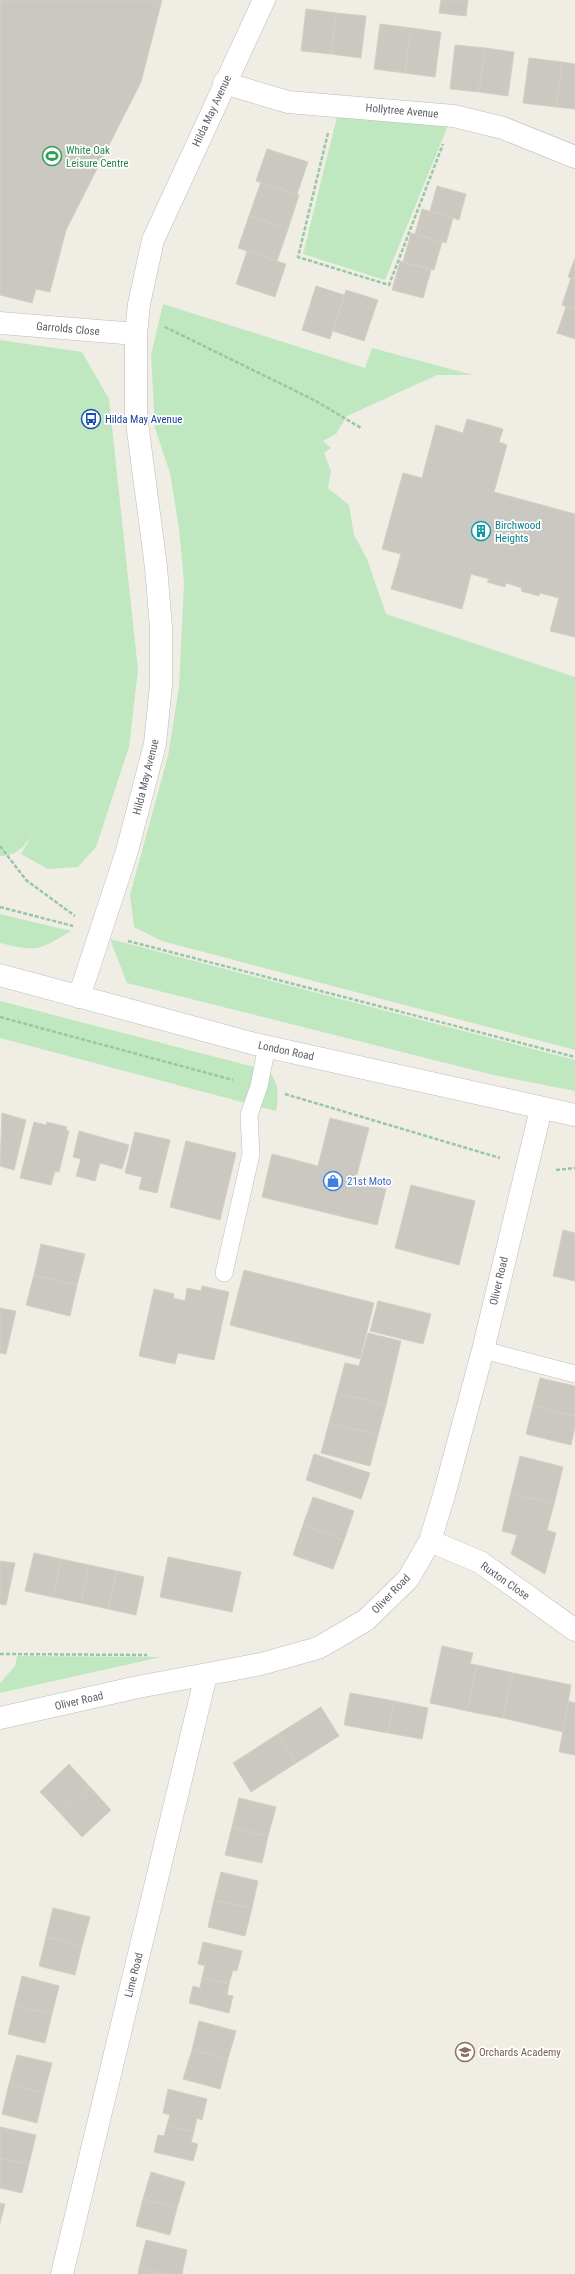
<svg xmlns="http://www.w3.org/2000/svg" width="575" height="2274" viewBox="0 0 575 2274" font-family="'Roboto Condensed',sans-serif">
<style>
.green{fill:#bfe8c0}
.building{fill:#cac8c1;stroke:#d4cfc2}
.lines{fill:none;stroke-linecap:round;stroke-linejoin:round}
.service-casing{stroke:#b9bcc1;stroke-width:18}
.minor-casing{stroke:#b9bcc1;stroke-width:23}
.secondary-casing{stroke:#b9bdc3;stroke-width:23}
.path{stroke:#96c7a6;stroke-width:2.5;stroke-dasharray:4 2;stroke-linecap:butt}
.service{stroke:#fff;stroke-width:17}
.minor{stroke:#fff;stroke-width:22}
.secondary{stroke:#fff;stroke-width:22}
.labels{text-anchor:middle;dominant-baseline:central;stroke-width:3.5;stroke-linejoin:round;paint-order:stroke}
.street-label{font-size:11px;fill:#5c6065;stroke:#fff}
.leisure-label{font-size:11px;fill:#27864d;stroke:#fff;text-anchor:start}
.transit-label{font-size:11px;fill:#164399;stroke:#fff;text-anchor:start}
.culture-label{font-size:11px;fill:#0d838f;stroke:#fff;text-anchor:start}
.shop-label{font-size:11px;fill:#366cbe;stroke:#fff;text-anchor:start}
.education-label{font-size:11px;fill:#785e54;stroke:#fff;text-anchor:start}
</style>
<rect width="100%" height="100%" fill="#efede4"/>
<path class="green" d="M339 109 451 118 385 280 303 254Z
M163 304 365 368 372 348 473 375H437L347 416 336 434 323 441 331 448 324 453 331 471 328 488 349 505 354 535 367 559 386 614 575 677V1050L162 941 134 927 130 895 168 756 179 688 184 583 179 528 170 473 155 428 151 355Z
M0 340 82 352 109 399 138 670 129 747 96 847 78 867 48 869 21 854 43 816C32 833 24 857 0 856Z
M0 914 71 931C38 951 37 952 0 943Z
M110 939 575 1060V1091L494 1075 127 983Z
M0 1001 269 1071C279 1084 279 1095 276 1111L0 1038Z
M17 1656 161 1657 0 1693V1683L15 1666Z"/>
<path class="building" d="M0 0H162L141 82 66 230 50 292 36 289 32 303 0 295Z
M441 0H468L466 16 439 13Z
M306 9 336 13 331 54 301 51Z
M336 13 366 16 361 58 331 54Z
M380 24 411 28 405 73 374 69Z
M411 28 441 32 435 77 405 73Z
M455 45 485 48 479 92 450 89Z
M485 48 514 52 508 96 479 92Z
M529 58 562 62 556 107 523 103Z
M562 62 575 64V109L556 107Z
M267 149 308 162 297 194 256 181Z
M261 182 299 195 288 229 249 216Z
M437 186 466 194 459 220 430 211Z
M422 209 453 218 446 243 415 234Z
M249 216 288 229 277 261 238 248Z
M411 233 442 242 434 270 403 262Z
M247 251 286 264 275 297 236 284Z
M575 258V279L568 277Z
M400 261 431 270 423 298 392 290Z
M571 278 575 279V310L562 305Z
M316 286 344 295 330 339 302 330Z
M346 290 378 300 364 341 333 331Z
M566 307 575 310V339L557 333Z
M467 419 503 429 499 442 507 445 494 492 575 514V637L550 631 559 598 540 593 539 596 521 591 522 588 506 583 505 587 487 582 489 579 471 574 462 609 391 589 401 554 382 549 403 473 422 478 436 425 463 433Z
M2 1113 26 1120 14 1170 0 1166Z
M330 1118 369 1128 355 1182 386 1189 377 1225 262 1197 272 1154 318 1166Z
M34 1122 46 1125 47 1122 67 1127 66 1131H69L59 1172 55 1171 51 1185 20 1178Z
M79 1131 129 1145 122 1169 100 1163 95 1181 76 1176 81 1159 73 1157Z
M135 1132 170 1140 157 1193 139 1189 142 1177 125 1173Z
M186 1141 236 1153 220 1220 170 1207Z
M411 1185 475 1201 459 1265 395 1248Z
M563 1230 575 1233V1281L553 1276Z
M41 1244 85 1254 77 1285 34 1275Z
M244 1270 374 1303 360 1359 230 1325Z
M34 1275 77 1285 70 1316 26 1305Z
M202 1286 229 1292 214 1360 178 1353 175 1364 139 1356 154 1289 174 1294 173 1298 185 1301 187 1288 201 1291Z
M378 1301 431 1314 423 1344 370 1331Z
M0 1308 16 1311 6 1354 0 1353Z
M368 1333 401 1341 386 1405 337 1393 345 1363 359 1366Z
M540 1378 575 1386V1416L533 1406Z
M337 1393 386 1405 378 1435 329 1423Z
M533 1406 575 1416V1427L571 1445 526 1434Z
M329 1423 378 1435 370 1466 321 1453Z
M314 1454 370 1473 361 1499 306 1480Z
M520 1456 563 1467 554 1504 511 1493Z
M511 1493 554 1504 547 1530 556 1533 545 1574 511 1554 517 1535 502 1531Z
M313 1497 354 1511 344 1540 303 1525Z
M303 1525 344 1540 333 1569 293 1555Z
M34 1553 61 1559 53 1597 25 1591Z
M168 1557 241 1572 232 1612 160 1597Z
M61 1559 89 1565 81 1603 53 1597Z
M0 1561 15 1563 6 1605 0 1604Z
M89 1565 117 1571 108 1609 81 1603Z
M117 1571 144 1577 136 1615 108 1609Z
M442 1646 473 1653 470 1664 477 1665 467 1711 430 1703Z
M477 1665 513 1673 503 1718 467 1711Z
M513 1673 571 1685 563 1732 503 1718Z
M350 1693 394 1701 388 1733 344 1725Z
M394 1701 428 1708 422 1739 388 1733Z
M569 1701 575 1703V1755L559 1752Z
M321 1707 339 1736 296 1763 278 1734Z
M278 1734 296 1763 251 1792 233 1763Z
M69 1764 90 1787 61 1814 40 1792Z
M90 1787 111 1810 82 1837 61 1814Z
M239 1798 276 1807 268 1836 232 1827Z
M232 1827 268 1836 262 1863 225 1855Z
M221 1872 258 1881 252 1908 214 1900Z
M214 1900 252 1908 245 1936 208 1927Z
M53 1908 90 1917 82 1946 46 1937Z
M46 1937 82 1946 75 1975 39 1966Z
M203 1942 242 1951 237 1971 233 1970 229 1984 202 1977 205 1966 198 1964Z
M22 1976 59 1986 52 2014 15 2005Z
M202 1977 229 1984 227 1995 233 1996 229 2013 189 2003 193 1986 200 1988Z
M15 2005 52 2014 45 2043 8 2034Z
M199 2021 236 2031 228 2059 192 2050Z
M192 2050 228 2059 220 2089 183 2079Z
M17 2055 52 2063 44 2093 9 2084Z
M9 2084 44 2093 37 2123 2 2114Z
M168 2089 207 2099 202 2120 197 2118 194 2132 167 2125 170 2115 163 2113Z
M167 2125 194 2132 191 2142 198 2144 193 2161 154 2152 158 2135 164 2136Z
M0 2127 36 2135 29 2164 0 2158Z
M0 2158 29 2164 22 2193 0 2188Z
M151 2172 185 2182 177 2208 143 2199Z
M143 2199 177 2208 170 2235 136 2226Z
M0 2203 5 2204 0 2223Z
M146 2240 187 2250 182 2274H164L139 2268Z
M139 2268 164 2274H138Z"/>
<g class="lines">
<defs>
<path id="service" d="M224 1273 251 1154 249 1115 259 1086 267 1046
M483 1350 575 1374"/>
<path id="minor" d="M224 83 288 102 454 116 503 128 575 157
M0 323 136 334
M79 997 127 851 155 744 161 685V628L156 567 136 415V334L139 304 153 240 264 0
M430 1541 480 1562 575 1630
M0 1718 138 1687 261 1664 318 1648 366 1620 408 1579 430 1541 444 1495 483 1350 541 1109
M62 2274 206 1675"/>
<path id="secondary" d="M0 975 251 1043 575 1115"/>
</defs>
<use href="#service" class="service-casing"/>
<use href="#minor" class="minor-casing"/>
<use href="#secondary" class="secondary-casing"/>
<path class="path" d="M328 133 298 257 389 285 443 144
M165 327 316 401 361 428
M0 846 26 880 75 916
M0 907 73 926
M128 941 575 1057
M0 1017 233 1080
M285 1094 500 1158
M556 1170 575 1168
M0 1654 147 1655"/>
<use href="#service" class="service"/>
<use href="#minor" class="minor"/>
<use href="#secondary" class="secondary"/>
</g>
<defs>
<symbol id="stadium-ring" viewBox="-11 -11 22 22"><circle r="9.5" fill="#fff" stroke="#2e9e5b" stroke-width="1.5"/><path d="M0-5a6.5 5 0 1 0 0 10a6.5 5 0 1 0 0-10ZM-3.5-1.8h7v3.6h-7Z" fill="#2e9e5b"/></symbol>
<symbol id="bus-ring" viewBox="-11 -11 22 22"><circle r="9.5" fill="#fff" stroke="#1a4fb4" stroke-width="1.5"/><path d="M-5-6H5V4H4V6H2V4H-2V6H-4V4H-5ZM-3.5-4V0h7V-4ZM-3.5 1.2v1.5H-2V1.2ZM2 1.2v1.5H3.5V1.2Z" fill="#1a4fb4"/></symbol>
<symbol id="building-ring" viewBox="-11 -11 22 22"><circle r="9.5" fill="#fff" stroke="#0f9aa8" stroke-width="1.5"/><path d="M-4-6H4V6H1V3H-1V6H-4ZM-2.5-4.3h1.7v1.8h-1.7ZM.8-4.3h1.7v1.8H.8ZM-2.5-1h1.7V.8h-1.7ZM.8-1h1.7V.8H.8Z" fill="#0f9aa8"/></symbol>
<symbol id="shop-ring" viewBox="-11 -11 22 22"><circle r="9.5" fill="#fff" stroke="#3f7fe0" stroke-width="1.5"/><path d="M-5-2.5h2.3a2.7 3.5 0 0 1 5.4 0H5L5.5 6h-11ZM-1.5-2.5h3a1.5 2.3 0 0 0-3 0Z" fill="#3f7fe0"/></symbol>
<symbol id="school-ring" viewBox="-11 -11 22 22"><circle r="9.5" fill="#fff" stroke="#8d6e63" stroke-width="1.5"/><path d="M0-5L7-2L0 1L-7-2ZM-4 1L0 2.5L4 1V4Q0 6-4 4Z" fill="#8d6e63"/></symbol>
</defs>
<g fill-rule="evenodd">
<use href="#stadium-ring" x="41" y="145" width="22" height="22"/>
<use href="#bus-ring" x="80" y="408" width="22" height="22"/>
<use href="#building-ring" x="470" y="520" width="22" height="22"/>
<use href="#shop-ring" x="322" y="1170" width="22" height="22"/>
<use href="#school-ring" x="454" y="2041" width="22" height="22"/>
</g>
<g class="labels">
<g class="street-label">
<text transform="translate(212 111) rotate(-65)">Hilda May Avenue</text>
<text transform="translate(402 111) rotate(5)">Hollytree Avenue</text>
<text transform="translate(68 329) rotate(5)">Garrolds Close</text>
<text transform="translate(146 777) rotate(-76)">Hilda May Avenue</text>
<text transform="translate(286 1051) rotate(12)">London Road</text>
<text transform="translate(499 1281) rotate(-77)">Oliver Road</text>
<text transform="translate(505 1581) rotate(35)">Ruxton Close</text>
<text transform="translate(391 1594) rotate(-46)">Oliver Road</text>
<text transform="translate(79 1701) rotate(-13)">Oliver Road</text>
<text transform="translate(134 1975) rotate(-76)">Lime Road</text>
</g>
<g class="leisure-label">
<text x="66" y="150">White Oak<tspan x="66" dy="13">Leisure Centre</tspan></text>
</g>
<g class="transit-label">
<text x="105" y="419">Hilda May Avenue</text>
</g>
<g class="culture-label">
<text x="495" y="525">Birchwood<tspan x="495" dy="13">Heights</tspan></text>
</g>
<g class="shop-label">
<text x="347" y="1181">21st Moto</text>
</g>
<g class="education-label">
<text x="479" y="2052">Orchards Academy</text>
</g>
</g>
</svg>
